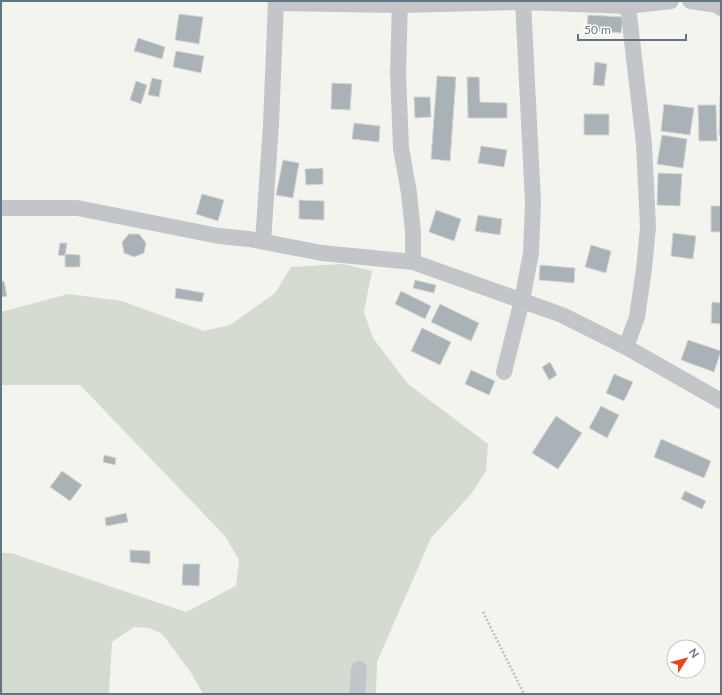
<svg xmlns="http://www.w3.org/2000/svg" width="722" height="695" viewBox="0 0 722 695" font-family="Lato,sans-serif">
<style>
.green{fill:#d4dbd0}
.building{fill:#a9b2b6;stroke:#d5d5d2}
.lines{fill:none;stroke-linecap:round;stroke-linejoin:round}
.path{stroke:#bcbec0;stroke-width:2.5;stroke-dasharray:2 2;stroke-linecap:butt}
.street{stroke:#c3c6c9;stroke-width:16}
</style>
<rect width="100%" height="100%" fill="#f4f4ef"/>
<path class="green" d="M343 264 372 271 364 312 373 338 408 384 488 444 486 471 471 494 431 538 377 662 376 694H203L190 671 162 634 149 628 134 627 112 642 109 694H1V553H11L186 612 236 586 239 560 225 536 80 385H1V312L68 294 122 301 204 331 230 325 275 293 291 267Z"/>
<path class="building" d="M179 14 203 17 199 44 175 40Z
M588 15 623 17 621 33 587 30Z
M138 38 165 47 162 59 134 51Z
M176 51 204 56 201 73 173 67Z
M595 62 607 64 604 86 593 85Z
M437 76 456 77 450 161 431 159Z
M467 77H479L480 102 507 103V118H468Z
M152 78 162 80 159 97 148 95Z
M136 81 147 85 141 104 130 100Z
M332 83 352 84 350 110 331 109Z
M414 97H430L431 117 415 118Z
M720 97H721V135H719Z
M664 104 694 108 690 135 661 131Z
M698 105H716L717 141H699Z
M584 114H609V135H584Z
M354 123 380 126 379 142 352 139Z
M662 135 687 139 683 168 657 164Z
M481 146 507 150 504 167 478 163Z
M283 160 299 163 293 198 276 195Z
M323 168V184L306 185 305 169Z
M658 173 682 174 680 206 657 205Z
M202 194 224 200 218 221 196 214Z
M299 200 324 201V220L299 219Z
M711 206H721V232H711Z
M436 210 461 219 454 241 429 232Z
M478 215 502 219 500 235 475 231Z
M673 233 696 236 693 259 671 256Z
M129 234H139L146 243 144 253 134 257 124 253 122 242Z
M60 243H67L65 256 58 255Z
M591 245 611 251 606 273 585 267Z
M65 254 80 255V267H65Z
M540 265 575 268 574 283 539 280Z
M415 280 436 285 434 293 413 288Z
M4 281 7 296 1 297V282Z
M176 288 204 293 202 302 175 298Z
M401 291 431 306 425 319 395 304Z
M712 302 721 303V324L711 323Z
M440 304 479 323 471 341 431 322Z
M422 328 451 342 440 365 411 351Z
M688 340 721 351 714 372 681 360Z
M550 362 557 375 549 380 542 367Z
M471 370 495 381 489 395 465 384Z
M614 374 633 382 624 401 606 393Z
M601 406 619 415 607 438 589 428Z
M556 416 582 433 558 469 532 453Z
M661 439 711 461 704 478 654 457Z
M104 455 116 458 115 465 103 462Z
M62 471 82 485 70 501 50 487Z
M685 491 706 501 702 509 681 499Z
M126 513 128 522 106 526 105 518Z
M130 550 150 551V564L130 562Z
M183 564H200L199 586 182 585Z"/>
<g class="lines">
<path class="path" d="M483 612 524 694"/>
<path class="street" d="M400 1 398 73 401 148 409 193 413 232V262
M690 1 718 5 721 8
M277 3 399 5 523 2 628 6 671 1
M1 208H77L219 236 249 239 322 253 413 262 562 315 626 347 721 401
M263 242 271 124 276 1
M626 347 637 317 644 269 648 227 644 144 628 6
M504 372 522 300 531 253 533 202 523 1
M357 694 359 669"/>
</g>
<rect width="722" height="695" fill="none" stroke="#617482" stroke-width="4"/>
<g transform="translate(686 659) rotate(54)"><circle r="19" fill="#ffffff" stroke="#c0c7cd"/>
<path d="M0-3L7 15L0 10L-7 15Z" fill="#ec4417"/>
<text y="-6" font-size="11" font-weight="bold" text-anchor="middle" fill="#617482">N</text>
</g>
<path d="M578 34v6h108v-6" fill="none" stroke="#617482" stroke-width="2"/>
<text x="584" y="34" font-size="12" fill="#617482" stroke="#ffffff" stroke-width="3" paint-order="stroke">50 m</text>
</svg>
